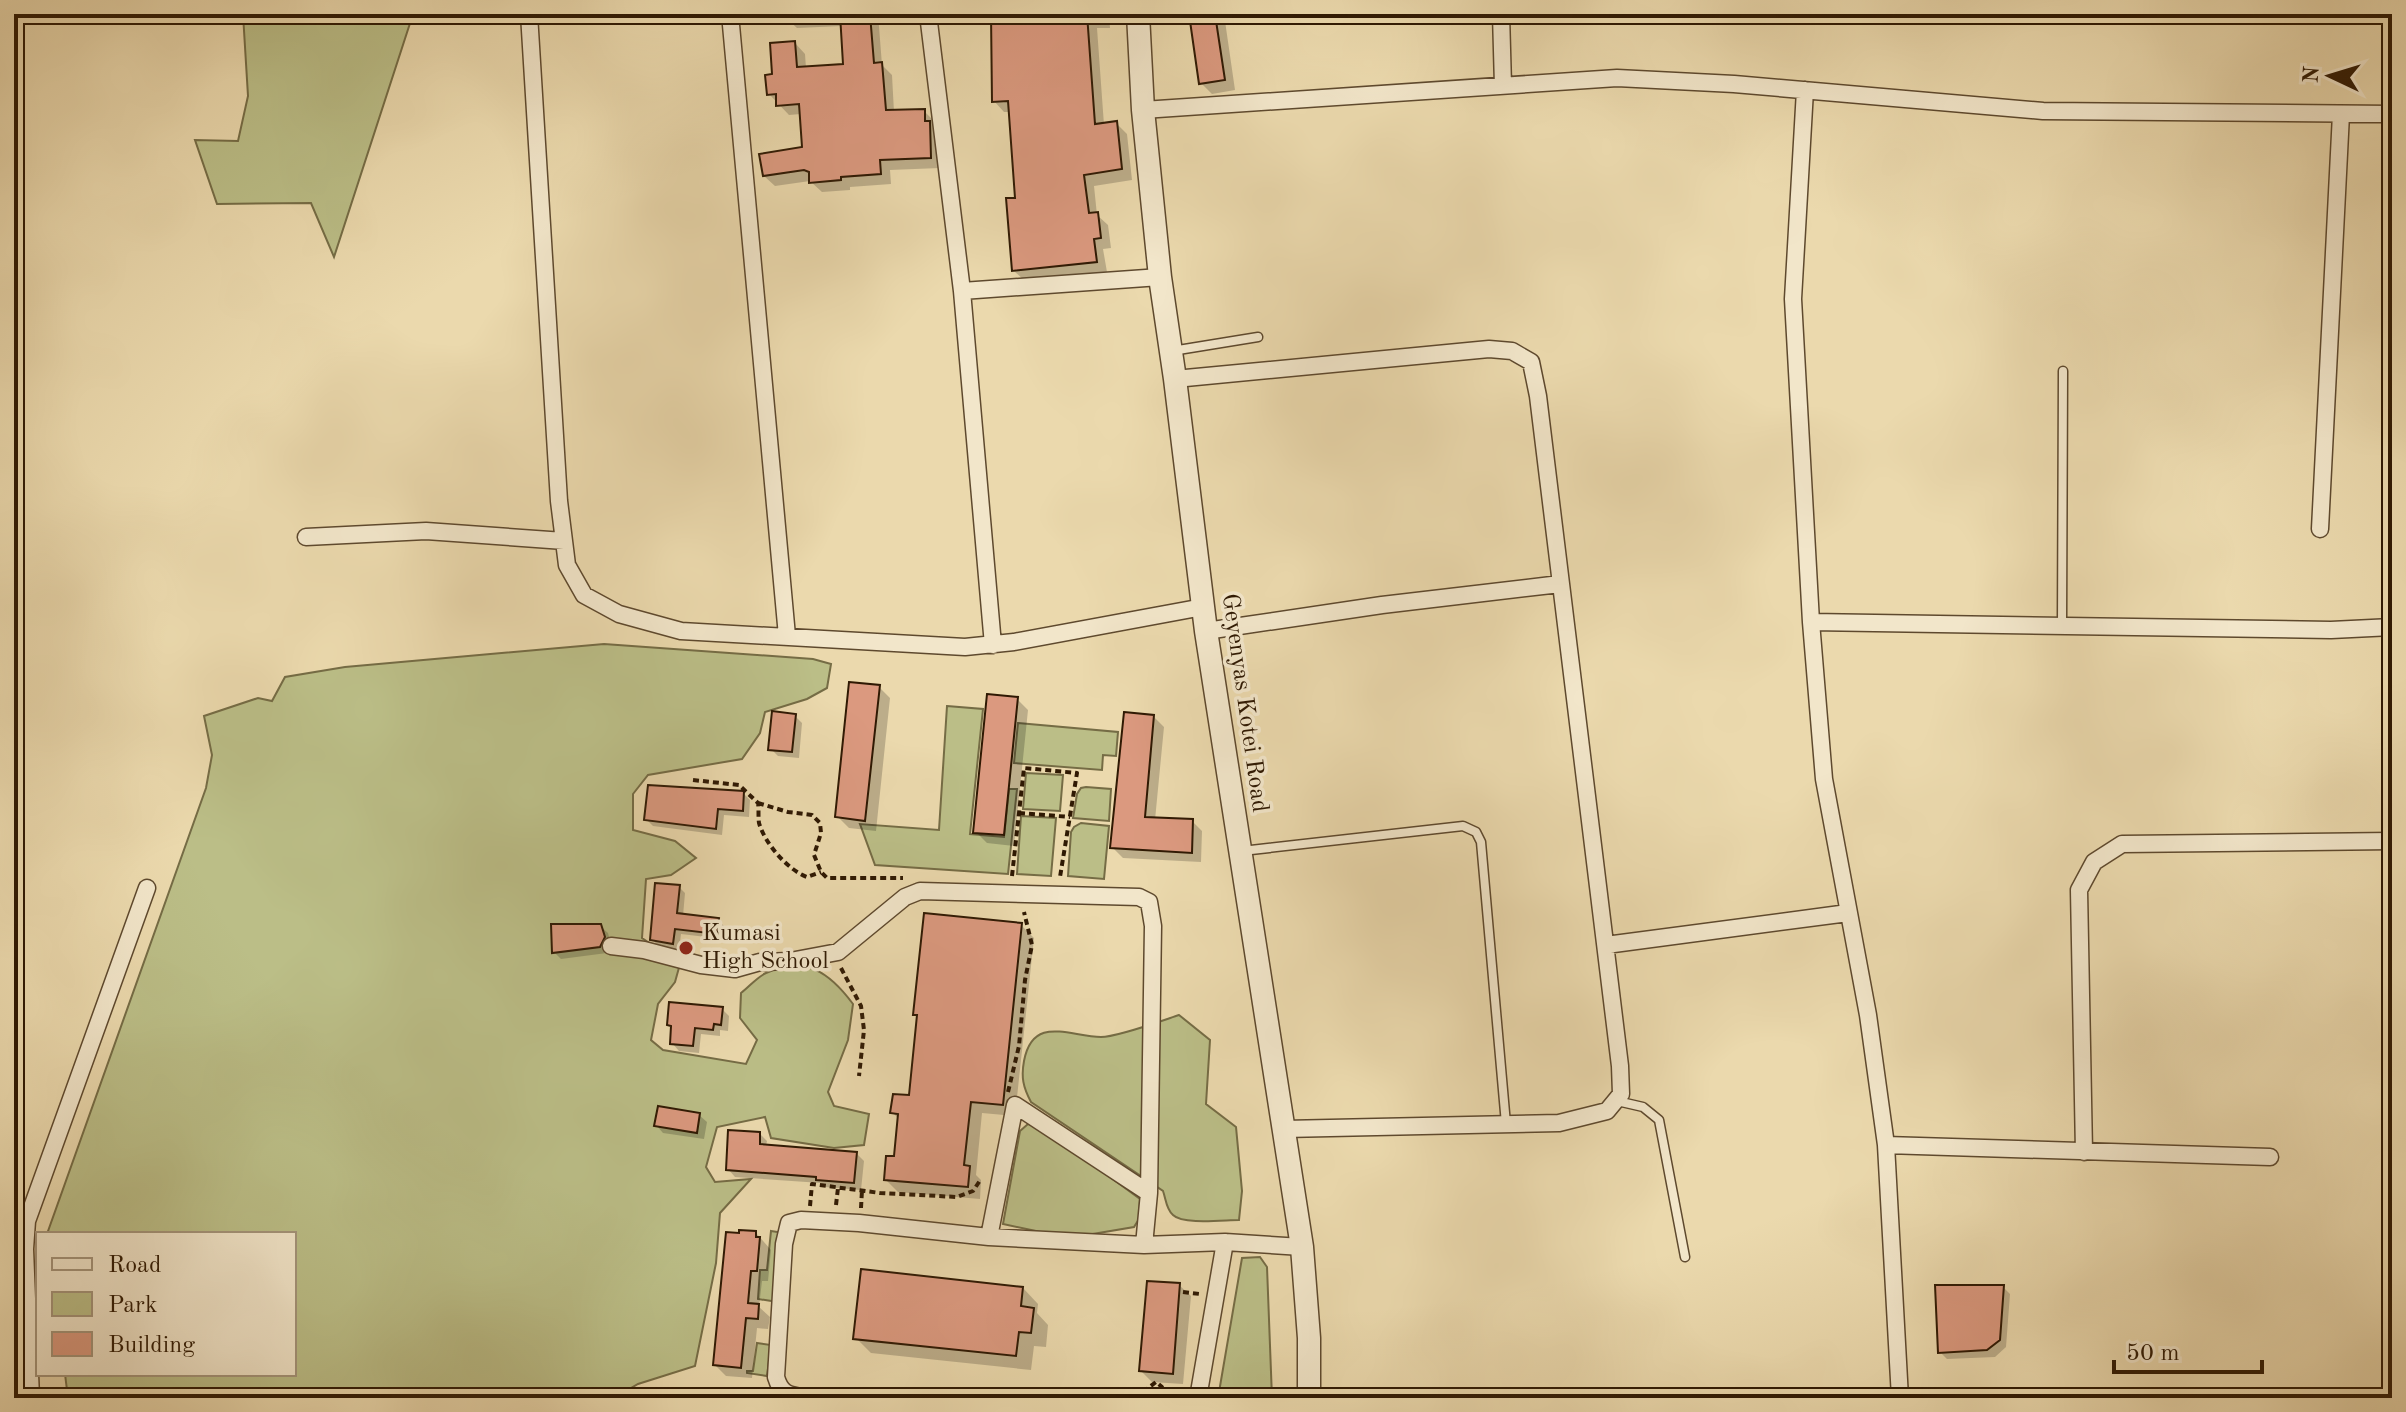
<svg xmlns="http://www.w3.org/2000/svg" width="2406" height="1412" viewBox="0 0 2406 1412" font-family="'Old Standard TT',serif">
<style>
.green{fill:#bbbe87;stroke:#756c45;stroke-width:2}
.shadow{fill:#0003}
.building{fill:#db997f;stroke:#2f1903;stroke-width:2}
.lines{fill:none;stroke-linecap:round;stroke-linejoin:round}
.service-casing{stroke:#5e492e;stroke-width:11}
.minor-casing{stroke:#5e492e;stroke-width:19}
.tertiary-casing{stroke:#5e492e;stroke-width:25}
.path{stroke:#2f1903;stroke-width:4;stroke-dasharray:6 4;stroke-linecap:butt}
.service{stroke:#f2e6ca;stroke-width:8}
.minor{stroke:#f2e6ca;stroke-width:16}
.tertiary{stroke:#f2e6ca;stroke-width:22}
.poi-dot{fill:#8f2418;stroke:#f2e6ca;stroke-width:3}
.labels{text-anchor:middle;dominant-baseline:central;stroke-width:7;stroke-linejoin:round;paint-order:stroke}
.street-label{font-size:24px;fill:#2f1903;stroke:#f2e6ca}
.poi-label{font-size:24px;fill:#2f1903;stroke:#f2e6ca;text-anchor:start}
</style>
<rect width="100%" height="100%" fill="#ebd9ad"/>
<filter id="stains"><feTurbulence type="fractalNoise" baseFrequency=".0025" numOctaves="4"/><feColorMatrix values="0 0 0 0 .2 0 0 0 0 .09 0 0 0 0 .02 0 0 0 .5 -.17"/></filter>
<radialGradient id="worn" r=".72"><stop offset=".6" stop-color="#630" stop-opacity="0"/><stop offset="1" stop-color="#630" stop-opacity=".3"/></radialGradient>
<path class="green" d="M243 14H413L334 257 311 203 217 204 195 140 238 141 248 96Z
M604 644 813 659 831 664 827 688 807 699 765 712 760 733 742 759 648 775 633 794V830L675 841 696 858 671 875 646 879 642 938 680 964 675 982 658 1004 651 1040 663 1050 746 1064 757 1040 740 1018 741 993C749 987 757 977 766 973 806 955 830 973 853 1004L848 1040 828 1092 834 1106 869 1114 864 1145 834 1148 771 1138 765 1117 717 1127 706 1167 715 1182 751 1179 720 1213 716 1263 695 1366 638 1384 614 1398H68L65 1374H294V1234H47L206 788 212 755 204 716 258 698 272 701 285 677 345 667Z
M947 706 983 709 970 834 1004 837 1009 789H1017L1008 874 875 865 860 824 939 830Z
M1018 723 1118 732 1116 756 1103 755 1102 770 1014 763Z
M1026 773 1063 775 1060 811 1023 809Z
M1086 787 1111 789 1109 821 1073 818 1077 794 1081 788Z
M1021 816 1056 818 1051 876 1017 874Z
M1081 823 1109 826 1104 879 1068 876 1071 832 1074 827Z
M1179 1015 1210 1040 1206 1104 1236 1127 1242 1191 1239 1220C1224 1220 1183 1225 1173 1215 1166 1209 1166 1199 1163 1191L1031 1102C1023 1087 1021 1077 1024 1061 1033 1014 1070 1037 1101 1037 1117 1037 1161 1021 1179 1015Z
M1028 1124 1039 1125 1140 1199 1139 1219 1134 1227 1069 1238 1003 1224 1020 1131Z
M771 1231 784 1233 778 1302 758 1299 760 1270H767Z
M1260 1257 1267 1267 1272 1398H1218L1242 1258Z
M757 1343 771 1345 767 1376 747 1373V1371H753Z"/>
<path class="shadow" d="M786 14H878L882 65 892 75 894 112 924 111 935 122 940 168 890 170 891 184 850 187V190L822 192 810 181 775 186 764 176 804 148 801 114 789 115 769 94 774 76 795 43 805 54 806 68 845 65 842 26 797 28 786 18Z
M993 14 1109 15 1110 28H1097L1104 125 1116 123 1127 134 1132 180 1094 186 1097 215 1108 225 1111 248 1103 249 1107 272 1025 281 1014 271 1017 200 1011 112H1004L994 101Z
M1191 14H1224L1235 90 1212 94 1201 83Z
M2389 540H2392V565L2389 561Z
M879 687 890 698 876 831 849 828 837 816Z
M1017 699 1028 710 1014 846 987 843 976 832Z
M795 716 802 723 799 758 778 756 771 749Z
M1154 717 1164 727 1155 820 1192 821 1202 831 1201 862 1123 858 1112 847Z
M743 793 750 800 749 817 724 815 722 835 653 826 646 819Z
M679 887 685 893 683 916 718 920 724 926 723 939 681 934 679 950 658 946 652 939Z
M1021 925 1034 938 1015 1116 982 1113 976 1175 981 1180 980 1199 898 1192 886 1180 896 1158 900 1120 893 1113 911 1098 919 1018 916 1014Z
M600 926 608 933 611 945 607 953 561 959 554 952Z
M722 1009 729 1016 728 1031 720 1030V1036L701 1034 699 1053 679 1051 672 1043 673 1029 669 1024Z
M699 1115 707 1122 704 1139 663 1133 656 1125Z
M760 1134 767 1141 766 1146 856 1153 864 1161 861 1190 825 1187 821 1183 735 1177 728 1169Z
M756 1233 771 1250 768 1281H762L759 1307 770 1317 768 1329 757 1328 752 1378 726 1376 715 1365Z
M1179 1285 1191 1296 1183 1384 1152 1382 1141 1371Z
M2003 1287 2010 1294 2006 1347 1995 1357 1947 1359 1940 1352Z
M1023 1288 1038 1304 1037 1313 1048 1325 1046 1347 1034 1346 1031 1370 871 1353 856 1338Z"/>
<path class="building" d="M840 14H870L874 63 882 62 886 110 925 109V121H930L931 158 880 160 881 174 841 177V180L809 183V172L804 170 763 176 759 154 802 147 799 104 776 106V94L767 95 765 75 772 74 770 43 795 41 797 67 843 64Z
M991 14H1087L1095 124 1117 121 1122 169 1084 175 1089 213 1098 212 1101 238 1094 239 1097 262 1012 271 1006 198H1015L1008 101 992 102Z
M1189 14H1215L1225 80 1199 84Z
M849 682 880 685 865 821 835 817Z
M987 694 1018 697 1004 835 973 833Z
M772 711 796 714 792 752 768 750Z
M1124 712 1154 715 1145 817 1193 819 1192 853 1110 848Z
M648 785 744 791 743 811 718 809 716 829 644 820Z
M655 883 680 885 677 913 719 918 717 934 675 929 673 944 650 940Z
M924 913 1022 923 1003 1105 971 1102 964 1165 970 1166 968 1187 884 1180 886 1156H894L898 1114 890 1113 893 1094 909 1095 917 1015H913Z
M551 924H601L605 937 600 947 552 953Z
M669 1002 723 1007 721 1025 714 1024 713 1030 695 1028 693 1046 670 1044 671 1026 667 1025Z
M658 1106 700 1113 697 1133 654 1126Z
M728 1130 760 1132V1144L857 1152 854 1183 816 1180V1177L726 1170Z
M739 1230 756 1231V1237H760L757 1271H751L748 1303 759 1304 758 1319 746 1318 741 1368 713 1365 726 1232 739 1233Z
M861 1269 1023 1287 1021 1306 1034 1308 1031 1333 1019 1332 1016 1356 853 1339Z
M1147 1281 1180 1283 1173 1374 1139 1371Z
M1935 1285H2004L2000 1340 1987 1350 1938 1353Z"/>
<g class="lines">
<defs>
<path id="service" d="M1172 351 1258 337
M2062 626 2063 371
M1242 851 1463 826 1476 832 1481 842 1506 1124
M1617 1101 1643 1107 1659 1120 1685 1257"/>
<path id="minor" d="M529 14 559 501 567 565 584 595 619 614 681 631 965 647 1014 642 1203 607
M730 14 787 636
M928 14 962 291 993 645
M1501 14 1503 86
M1805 90 1793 299 1811 622 1824 779 1868 1015 1886 1145 1900 1398
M1143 110 1617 78 1734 84 2043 111 2392 114
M962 291 1160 277
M1175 379 1489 349 1512 351 1531 362 1538 396 1620 1066 1621 1094 1607 1111 1559 1123 1284 1129
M2320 529 2341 114
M306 537 426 531 564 541
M1811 622 2331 630 2392 627
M1206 631 1382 605 1560 584
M1606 945 1848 913
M611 946 644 950 701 965 735 969 760 962 790 961 838 952 905 897 920 891 1139 897 1149 902 1153 926 1149 1193 1144 1245
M1886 1145 2270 1157
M2084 1152 2079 890 2094 862 2122 844 2392 841
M989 1237 1015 1105 1149 1193
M31 1398 25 1249 27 1221 147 888
M805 1398C788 1395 781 1394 776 1377L784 1244 789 1223 801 1220 859 1223 989 1237 1144 1245 1225 1242 1302 1247
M1198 1398 1225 1242"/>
<path id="tertiary" d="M1138 14 1143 110 1160 277 1175 379 1206 631 1302 1247 1309 1338V1398"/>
</defs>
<use href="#service" class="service-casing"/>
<use href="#minor" class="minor-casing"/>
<use href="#tertiary" class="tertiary-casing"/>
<path class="path" d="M693 780 739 785 758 803C759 809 758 817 759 823 765 844 788 870 807 877L821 872
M758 803 788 812 812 815 820 823 821 833 814 855 821 872 827 878H903
M1019 813 1070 817
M1012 876 1024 768 1077 773 1060 877
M841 968 861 1006 864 1030 859 1076
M1008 1092 1019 1046 1025 980 1032 945 1024 912
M836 1205 838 1188
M810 1206 812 1184 880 1193 957 1197 973 1191 981 1179
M861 1208 862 1190
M1183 1292 1200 1294
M373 1393 408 1398
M743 1398 764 1392
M1135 1398 1156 1382 1162 1387 1161 1398"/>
<use href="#service" class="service"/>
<use href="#minor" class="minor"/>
<use href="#tertiary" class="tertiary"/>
</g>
<circle class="poi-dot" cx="686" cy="948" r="8"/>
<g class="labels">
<g class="street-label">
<text transform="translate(1244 703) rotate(82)">Geyenyas Kotei Road</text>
</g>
<g class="poi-label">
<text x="702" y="934">Kumasi<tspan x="702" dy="28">High School</tspan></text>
</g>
</g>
<rect width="2406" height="1412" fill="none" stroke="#ebd9ad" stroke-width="48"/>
<rect x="16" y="16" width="2374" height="1380" fill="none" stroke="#2f1903" stroke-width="4"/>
<rect x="24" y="24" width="2358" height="1364" fill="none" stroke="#2f1903" stroke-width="2"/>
<rect x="36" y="1232" width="260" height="144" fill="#f2e6ca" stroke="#a4947a" stroke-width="2"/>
<rect x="52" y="1258" width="40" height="12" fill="#f2e6ca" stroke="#a4947a" stroke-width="2"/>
<text x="108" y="1272" font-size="24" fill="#2f1903">Road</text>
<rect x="52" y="1292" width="40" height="24" fill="#bbbe87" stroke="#a4947a" stroke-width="2"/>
<text x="108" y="1312" font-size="24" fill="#2f1903">Park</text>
<rect x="52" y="1332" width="40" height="24" fill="#db997f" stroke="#a4947a" stroke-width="2"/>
<text x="108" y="1352" font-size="24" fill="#2f1903">Building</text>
<g transform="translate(2330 76) rotate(274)" stroke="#f2e6ca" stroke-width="6" paint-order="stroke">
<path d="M0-6L14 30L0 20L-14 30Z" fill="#2f1903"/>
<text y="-12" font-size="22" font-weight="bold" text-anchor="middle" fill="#2f1903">N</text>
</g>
<path d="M2114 1360v12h148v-12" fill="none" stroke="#2f1903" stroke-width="4"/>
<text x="2126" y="1360" font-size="24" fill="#2f1903" stroke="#f2e6ca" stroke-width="6" paint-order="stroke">50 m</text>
<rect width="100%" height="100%" filter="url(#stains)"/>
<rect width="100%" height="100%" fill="url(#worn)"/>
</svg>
